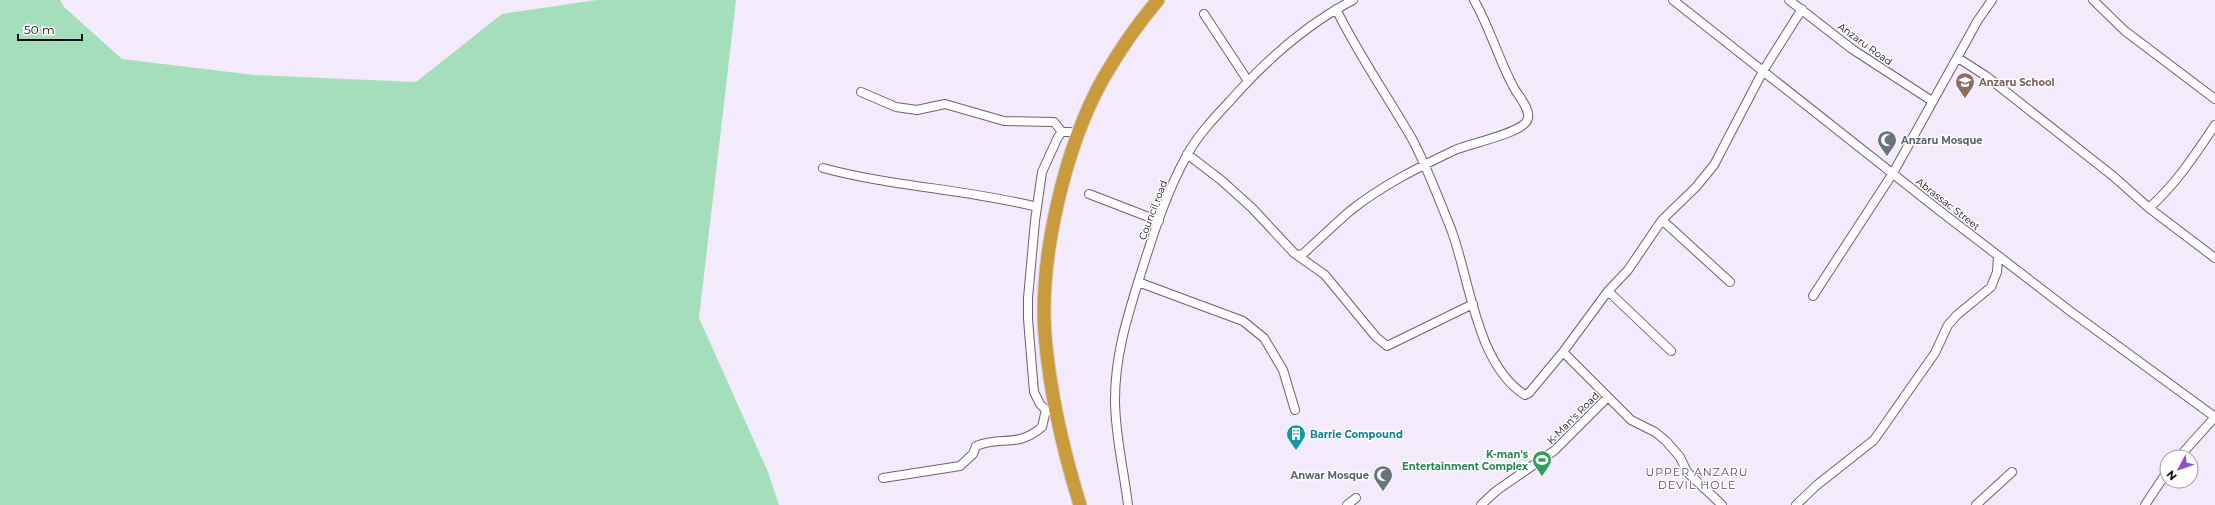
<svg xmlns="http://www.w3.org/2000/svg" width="2215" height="505" viewBox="0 0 2215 505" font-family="Montserrat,sans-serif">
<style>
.green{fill:#a5debb}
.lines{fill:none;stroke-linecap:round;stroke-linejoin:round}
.minor-casing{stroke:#6d5f78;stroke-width:10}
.trunk-casing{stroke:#d4d3d5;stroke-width:15}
.minor{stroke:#fff;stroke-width:8}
.trunk{stroke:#ca9b3c;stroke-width:13}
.labels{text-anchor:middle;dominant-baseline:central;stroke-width:3;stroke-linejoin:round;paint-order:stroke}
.street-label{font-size:10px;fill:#0f0a13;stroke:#fff}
.education-label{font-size:10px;font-weight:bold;fill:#785e54;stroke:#fff;text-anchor:start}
.worship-label{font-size:10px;font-weight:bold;fill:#5b616d;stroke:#fff;text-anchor:start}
.culture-label{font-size:10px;font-weight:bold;fill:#0d838f;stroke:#fff;text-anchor:start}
.leisure-label{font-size:10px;font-weight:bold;fill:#27864d;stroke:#fff;text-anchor:end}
.neighbourhood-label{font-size:11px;letter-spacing:1px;fill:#5a4d65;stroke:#fff}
</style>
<rect width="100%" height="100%" fill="#f3eafb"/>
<path class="green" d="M0 0H60L64 7 122 59 254 75 416 82 502 14 597 0H736L699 318 768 472 779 505H0Z"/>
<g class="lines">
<defs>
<path id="minor" d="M1673 0 1940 211 2070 311 2215 417
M1789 0 1852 49 1932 101
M2093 0 2125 31 2215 99
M1336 9C1358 54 1386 94 1411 137 1425 162 1440 202 1451 229 1470 279 1476 364 1525 395L1529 393 1563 352 1608 291 1628 270 1662 220 1696 187 1714 165 1763 71 1802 9
M1204 14 1248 81
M1958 58 1986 76 2113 176 2149 208C2176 184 2195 155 2215 125
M861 92 896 107 917 110 945 104 1004 121 1054 122 1062 132
M1187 154 1221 180 1252 208 1294 253 1325 275 1376 337 1387 346 1473 304
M823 168C893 187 967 189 1037 207
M1089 194 1159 221
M2149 208 2215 258
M1662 220 1730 282
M1298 255 1303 254C1318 240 1334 225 1350 211 1381 186 1419 167 1455 150 1470 143 1526 133 1528 118 1530 107 1517 95 1513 86 1498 58 1490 28 1474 0
M1138 282 1243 321 1264 338 1283 370 1295 410
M1608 291 1671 351
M1813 296 1893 173 1978 20 1992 0
M1608 397 1631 420 1655 432 1666 441 1680 457 1687 472 1722 505
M1046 410 1040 404 1034 392 1028 319V298L1035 221 1042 172 1058 137 1062 132H1070
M2179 457 2215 417
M883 478 960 466 973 454 976 446C1002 435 1016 449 1042 427L1046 410 1048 411
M1128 505C1124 471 1115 435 1115 400 1115 355 1127 318 1140 276 1153 235 1166 193 1187 155 1198 135 1214 118 1230 101 1266 60 1305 25 1353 0
M1347 505 1356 498
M1481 505 1496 491 1555 450 1608 397 1563 352
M1796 505 1817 485 1874 440 1935 353 1948 325 1957 315 1991 287 1997 272 1998 256
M1976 505 2012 472
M2145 505 2167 472"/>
<path id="trunk" d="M1080 505C1063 450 1050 394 1045 336 1039 257 1065 146 1104 77 1118 53 1140 21 1158 0"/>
</defs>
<use href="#minor" class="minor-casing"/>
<use href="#trunk" class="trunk-casing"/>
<use href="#minor" class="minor"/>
<use href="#trunk" class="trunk"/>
</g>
<defs>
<symbol id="school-pin" viewBox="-11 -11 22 30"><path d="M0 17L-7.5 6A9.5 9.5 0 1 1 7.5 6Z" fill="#8d6e63" stroke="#fff"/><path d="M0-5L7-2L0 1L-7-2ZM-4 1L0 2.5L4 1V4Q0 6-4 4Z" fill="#fff"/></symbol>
<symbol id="mosque-pin" viewBox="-11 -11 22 30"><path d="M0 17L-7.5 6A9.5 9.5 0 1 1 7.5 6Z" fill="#6b7280" stroke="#fff"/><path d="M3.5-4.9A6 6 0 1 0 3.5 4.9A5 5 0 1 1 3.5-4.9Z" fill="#fff"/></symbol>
<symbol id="building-pin" viewBox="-11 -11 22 30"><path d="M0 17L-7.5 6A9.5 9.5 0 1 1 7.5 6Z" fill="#0f9aa8" stroke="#fff"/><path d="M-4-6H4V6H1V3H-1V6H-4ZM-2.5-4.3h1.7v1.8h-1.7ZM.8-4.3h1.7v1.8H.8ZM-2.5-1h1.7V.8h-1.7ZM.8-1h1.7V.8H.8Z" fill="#fff"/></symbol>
<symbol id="stadium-pin" viewBox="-11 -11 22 30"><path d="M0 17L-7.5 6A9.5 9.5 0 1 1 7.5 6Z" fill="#2e9e5b" stroke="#fff"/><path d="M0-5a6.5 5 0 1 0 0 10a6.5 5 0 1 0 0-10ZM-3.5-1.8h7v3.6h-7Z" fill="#fff"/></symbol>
</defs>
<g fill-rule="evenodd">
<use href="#school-pin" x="1954" y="71" width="22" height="30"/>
<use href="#mosque-pin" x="1876" y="129" width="22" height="30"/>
<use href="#building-pin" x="1285" y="423" width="22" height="30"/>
<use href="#stadium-pin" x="1531" y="449" width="22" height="30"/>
<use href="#mosque-pin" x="1372" y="464" width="22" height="30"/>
</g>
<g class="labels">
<g class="street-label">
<text transform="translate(1865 44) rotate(36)">Anzaru Road</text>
<text transform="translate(1948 204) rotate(38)">Abrassac Street</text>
<text transform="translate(1153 210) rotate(-69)">Council road</text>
<text transform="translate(1573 418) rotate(-45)">K-Man's Road</text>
</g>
<g class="education-label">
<text x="1979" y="82">Anzaru School</text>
</g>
<g class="worship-label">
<text x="1901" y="140">Anzaru Mosque</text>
<text x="1369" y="475" text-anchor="end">Anwar Mosque</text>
</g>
<g class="culture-label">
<text x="1310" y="434">Barrie Compound</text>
</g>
<g class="leisure-label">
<text x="1528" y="454">K-man's<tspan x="1528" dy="12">Entertainment Complex</tspan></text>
</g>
<g class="neighbourhood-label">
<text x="1697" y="472">UPPER ANZARU<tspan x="1697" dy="13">DEVIL HOLE</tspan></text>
</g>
</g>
<g transform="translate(2179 469) rotate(229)"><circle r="19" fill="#ffffff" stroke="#9f9da1"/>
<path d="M0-3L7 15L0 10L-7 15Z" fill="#8a52ca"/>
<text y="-6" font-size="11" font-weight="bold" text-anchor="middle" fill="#0f0a13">N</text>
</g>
<path d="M18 34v6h64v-6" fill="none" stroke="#0f0a13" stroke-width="2"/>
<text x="24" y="34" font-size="12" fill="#0f0a13" stroke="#ffffff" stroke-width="3" paint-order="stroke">50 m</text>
</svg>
